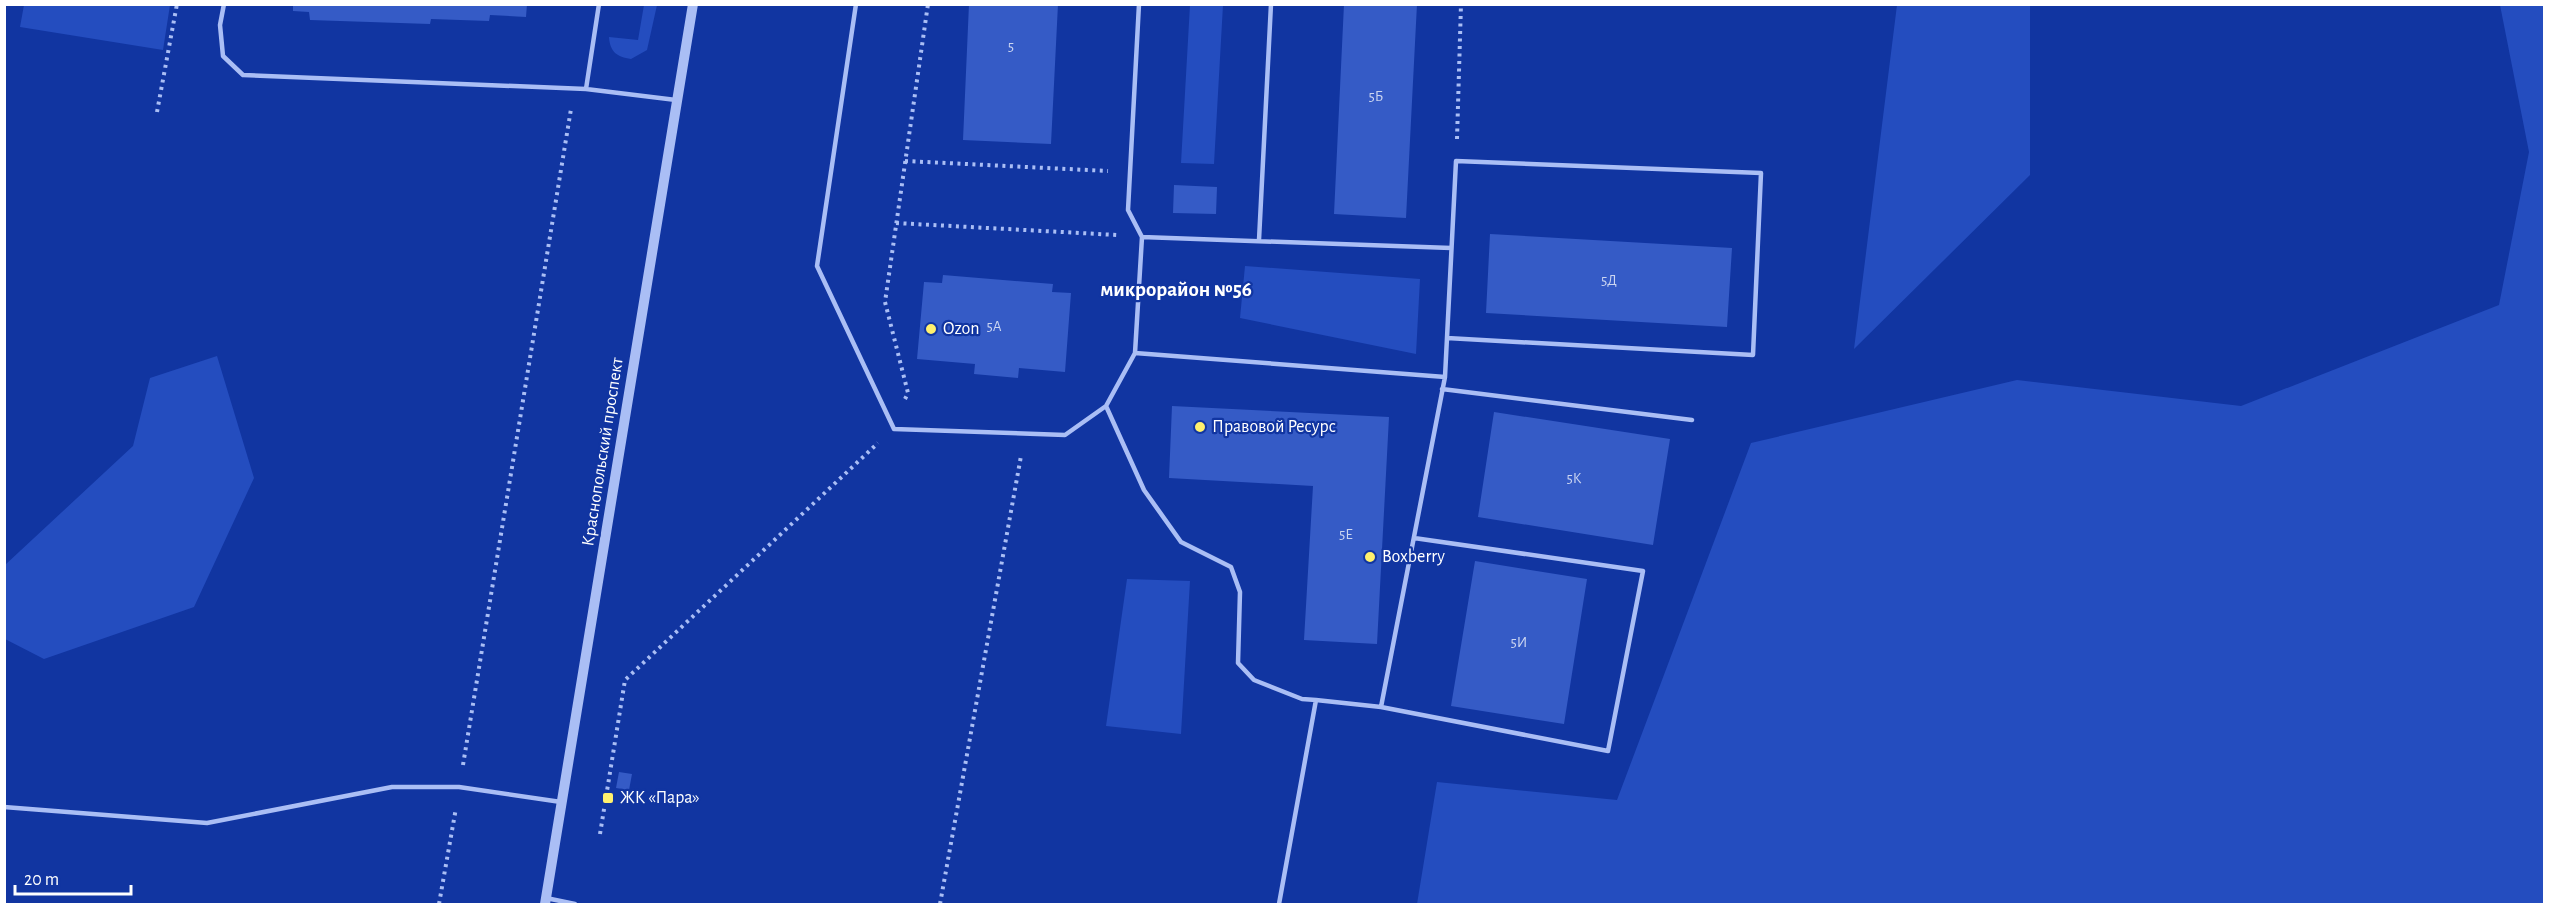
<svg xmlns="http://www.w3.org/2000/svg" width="2549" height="909" viewBox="0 0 2549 909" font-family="'Alegreya Sans',sans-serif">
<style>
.green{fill:#244dbf}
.building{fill:#355bc6}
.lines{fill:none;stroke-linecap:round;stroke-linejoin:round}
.path{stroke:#aabef5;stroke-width:4;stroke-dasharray:3 4.5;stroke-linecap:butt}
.service{stroke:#aabef5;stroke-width:4.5}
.tertiary{stroke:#aabef5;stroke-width:10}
.poi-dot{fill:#fff06e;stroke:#1135a1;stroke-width:2}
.labels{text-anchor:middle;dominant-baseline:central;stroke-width:4.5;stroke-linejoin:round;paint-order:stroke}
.number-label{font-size:15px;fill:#ccd6f1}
.poi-label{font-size:18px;fill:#fff;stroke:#1135a1;text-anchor:start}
.street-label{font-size:18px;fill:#fff;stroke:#1135a1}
.quarter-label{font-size:21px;font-weight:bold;fill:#fff;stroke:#1135a1}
</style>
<rect width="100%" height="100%" fill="#1135a1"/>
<path class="green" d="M24 5V4L170 5 163 50 20 27Z
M644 5H657L647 50 631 59C617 57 610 52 609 37L638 40Z
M1190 5H1223L1214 164 1181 163Z
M1897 5H2030V175L1854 349Z
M2500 5H2544V904H1417L1437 782 1617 800 1751 443 2017 380 2241 406 2499 305 2529 152Z
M1245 266 1420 279 1416 354 1240 318Z
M217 356 254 478 194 607 44 659 5 639V565L133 446 150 378Z
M1127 579 1190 581 1181 734 1106 726Z"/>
<path class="building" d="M293 4H527L526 17 490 15 489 21 431 19 430 24 310 20 309 12 293 11Z
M969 4H1058L1051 144 963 140Z
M1344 4H1417L1406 218 1334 214Z
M1174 185 1217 187 1216 214 1173 213Z
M1490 234 1732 248 1727 327 1486 313Z
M943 275 1053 284 1052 292 1071 293 1065 372 1019 368 1018 378 974 374 975 364 917 359 924 282 942 283Z
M1172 406 1389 417 1377 644 1304 640 1313 486 1169 478Z
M1494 412 1670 439 1653 545 1478 517Z
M1475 561 1587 579 1564 724 1451 706Z
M619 772 632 774 629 790 616 788Z"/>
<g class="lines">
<path class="path" d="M157 112 177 4
M1457 139 1461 4
M905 161 1108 171
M896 223 1117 235
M905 399 908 393 885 302 928 4
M463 765 571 109
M600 834 625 680 878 443
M439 904 456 808
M940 904 1021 456"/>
<path class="service" d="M224 4 220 25 223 56 243 75 586 89 676 100
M856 4 817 266 894 429 1065 435 1106 406 1135 353 1142 237 1128 210 1139 4
M586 89 599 4
M1142 237 1451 248
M1259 240 1271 4
M1135 353 1445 377
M1442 389 1692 420
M1106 406 1144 490 1181 542 1231 567 1240 592 1238 663 1254 680 1302 699 1316 700
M1381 707 1608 751 1643 571 1414 538
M4 807 207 823 392 787H459L561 802
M546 898 575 904
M1279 904 1316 700 1381 707 1445 377 1456 161 1761 173 1753 355 1447 338"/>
<path class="tertiary" d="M545 904 693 4"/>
</g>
<g class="poi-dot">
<circle cx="931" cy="329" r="6"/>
<circle cx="1200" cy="427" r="6"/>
<circle cx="1370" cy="557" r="6"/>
<rect x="602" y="792" width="12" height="12" rx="3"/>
</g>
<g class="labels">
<g class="number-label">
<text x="1011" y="46">5</text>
<text x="1376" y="96">5Б</text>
<text x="1609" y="280">5Д</text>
<text x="994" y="326">5А</text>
<text x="1574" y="478">5К</text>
<text x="1346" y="534">5Е</text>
<text x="1519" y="642">5И</text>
</g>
<g class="poi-label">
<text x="943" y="329">Ozon</text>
<text x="1212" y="427">Правовой Ресурс</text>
<text x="1382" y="557">Boxberry</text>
<text x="620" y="798">ЖК «Пара»</text>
</g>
<g class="street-label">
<text transform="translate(603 452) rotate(-81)">Краснопольский проспект</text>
</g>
<g class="quarter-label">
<text x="1176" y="289">микрорайон №56</text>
</g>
</g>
<rect width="2549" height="909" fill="none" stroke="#ffffff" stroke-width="12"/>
<path d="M15 885v9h116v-9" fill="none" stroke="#ffffff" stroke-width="3"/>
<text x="24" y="885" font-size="18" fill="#ffffff" stroke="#1135a1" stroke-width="4.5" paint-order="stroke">20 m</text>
</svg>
